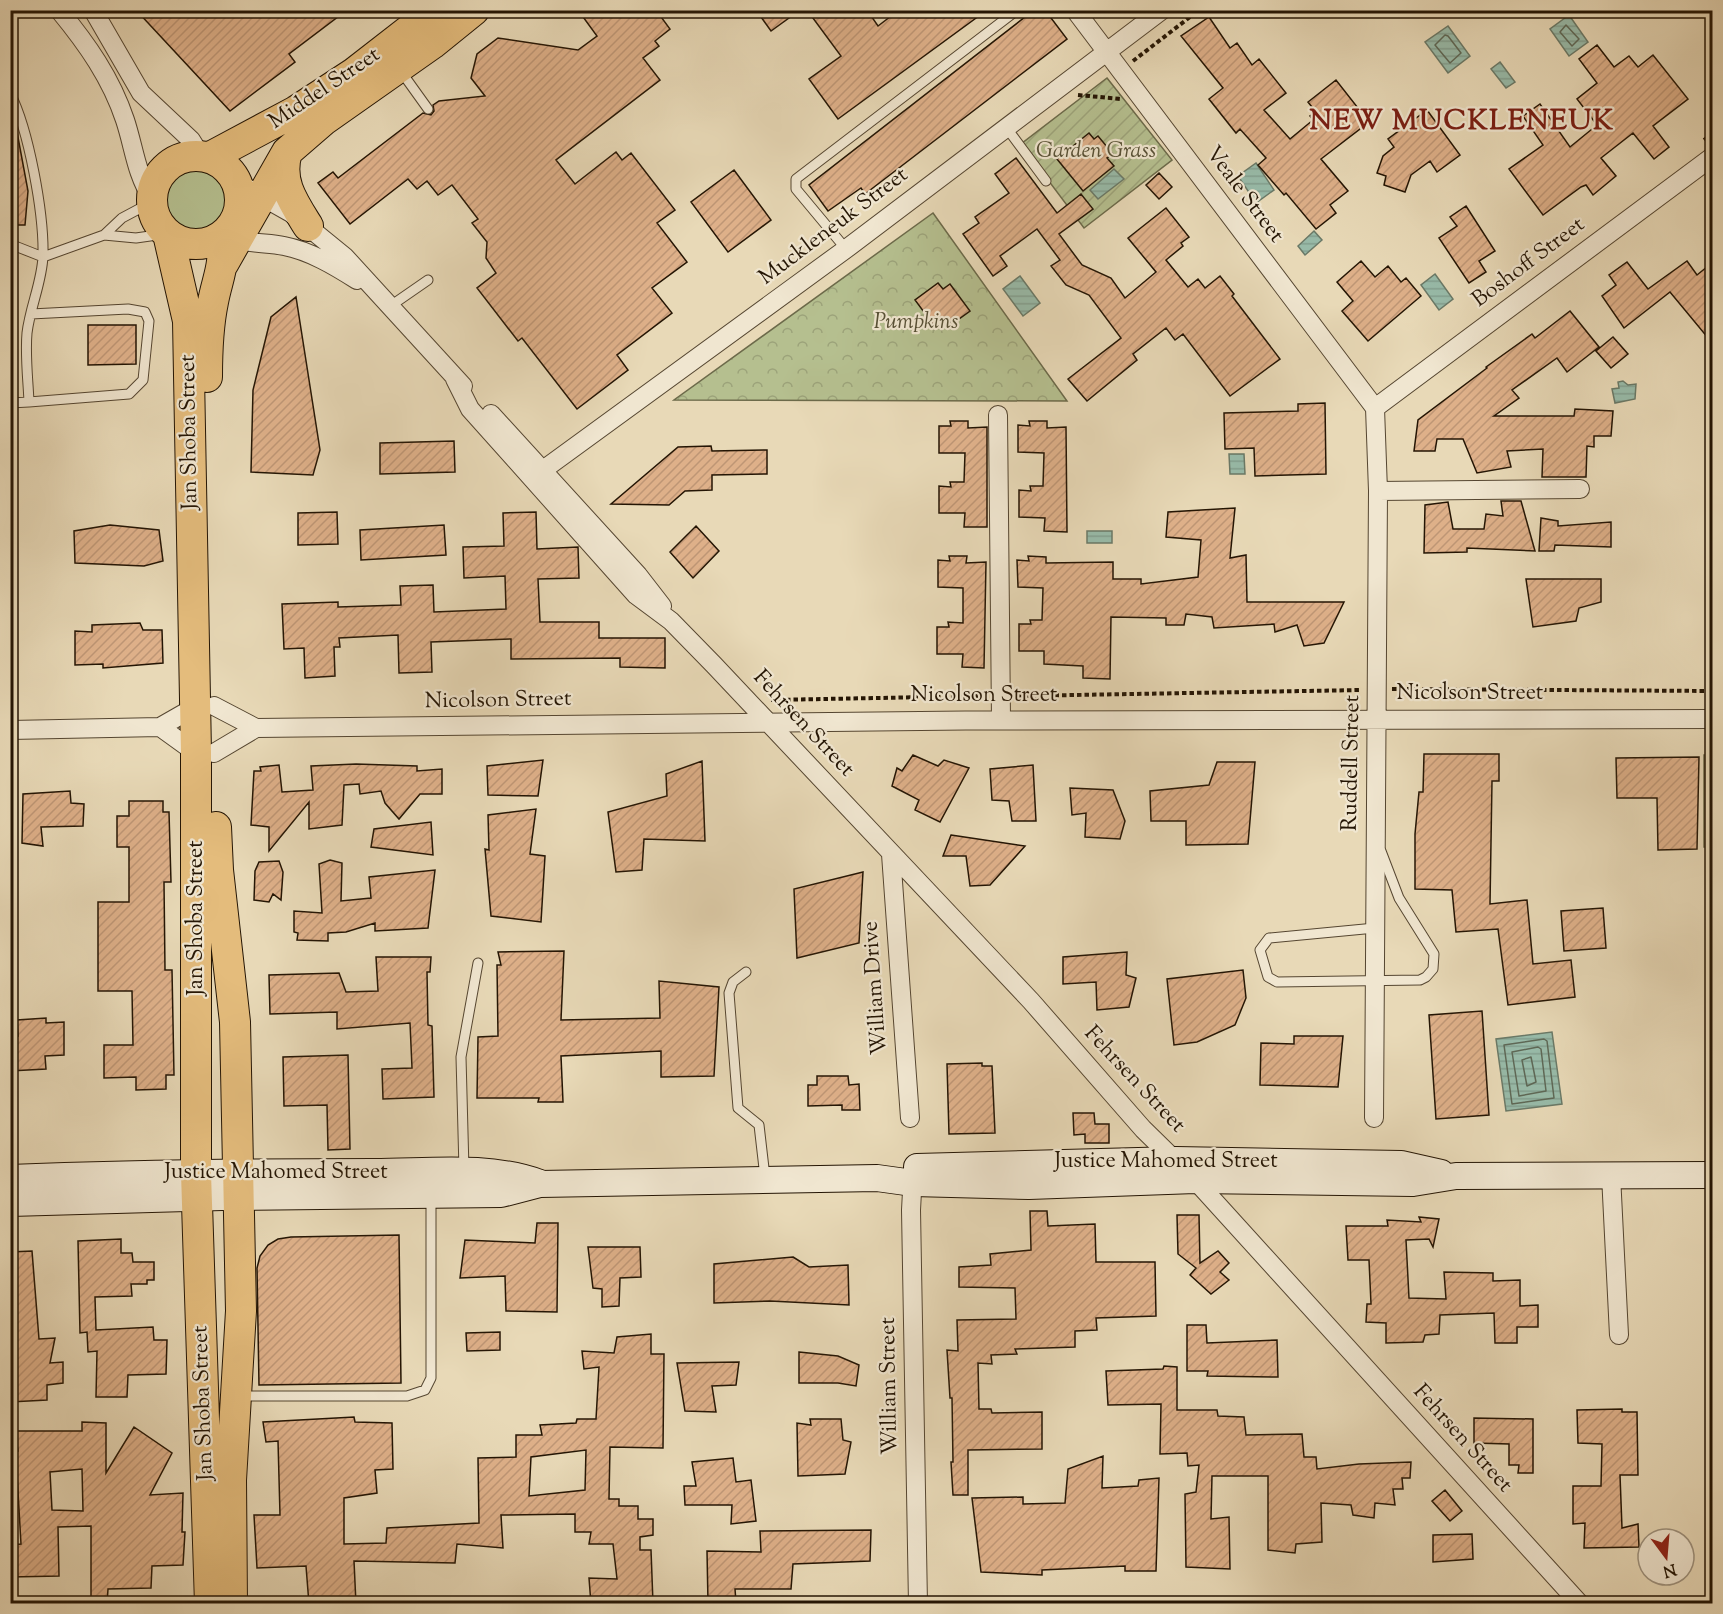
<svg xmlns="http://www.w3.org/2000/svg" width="1723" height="1614" viewBox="0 0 1723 1614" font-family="'Sorts Mill Goudy',serif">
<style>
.grass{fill:#b5bf8f;stroke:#6c6a4a;stroke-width:1.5}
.park{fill:url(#park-crowns);stroke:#6c6a4a;stroke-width:1.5}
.garden{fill:url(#garden-furrows);stroke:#6c6a4a;stroke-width:1.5}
.water{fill:url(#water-rules);stroke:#6a7967;stroke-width:1.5}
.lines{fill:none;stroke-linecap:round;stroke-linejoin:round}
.shore{stroke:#5e6856;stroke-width:1.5}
.building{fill:url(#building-hatch);stroke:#241504;stroke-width:1.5;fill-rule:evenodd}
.lane-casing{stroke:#554631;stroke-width:11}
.street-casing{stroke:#554631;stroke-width:20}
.secondary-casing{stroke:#241504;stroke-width:28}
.primary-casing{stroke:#241504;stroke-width:32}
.path{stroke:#241504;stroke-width:4;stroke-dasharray:4.5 3;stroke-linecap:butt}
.lane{stroke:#f0e6d0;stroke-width:9}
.street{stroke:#f0e6d0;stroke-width:18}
.secondary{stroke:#f0e6d0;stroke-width:26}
.primary{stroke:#e4bc7c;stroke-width:30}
.labels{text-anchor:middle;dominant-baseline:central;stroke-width:4.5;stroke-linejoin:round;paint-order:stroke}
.street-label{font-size:22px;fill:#241504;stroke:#f0e6d0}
.park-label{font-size:22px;font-style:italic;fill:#575035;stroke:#f0e6d0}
.district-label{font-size:28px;font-weight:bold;letter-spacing:1.5px;fill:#7a1f14;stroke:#f0e6d0}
</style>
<defs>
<pattern id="park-crowns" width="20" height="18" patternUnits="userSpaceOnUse" patternTransform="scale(1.5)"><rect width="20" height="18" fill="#b5bf8f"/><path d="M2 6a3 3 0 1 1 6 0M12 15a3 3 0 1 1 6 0" fill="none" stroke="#9ca37a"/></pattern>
<pattern id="garden-furrows" width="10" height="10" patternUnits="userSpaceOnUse" patternTransform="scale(1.5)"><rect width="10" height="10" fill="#b5bf8f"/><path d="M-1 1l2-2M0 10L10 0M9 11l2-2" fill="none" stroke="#9ca37a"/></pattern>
<pattern id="water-rules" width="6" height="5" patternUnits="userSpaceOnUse" patternTransform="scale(1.5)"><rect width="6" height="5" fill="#98bba9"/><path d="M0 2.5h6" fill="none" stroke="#83a090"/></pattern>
<pattern id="building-hatch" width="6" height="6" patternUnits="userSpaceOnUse" patternTransform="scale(1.5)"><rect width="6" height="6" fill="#deb089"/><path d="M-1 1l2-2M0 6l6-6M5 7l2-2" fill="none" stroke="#be9675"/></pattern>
</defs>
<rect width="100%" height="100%" fill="#e8d9b7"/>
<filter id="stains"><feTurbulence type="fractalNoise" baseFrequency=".00333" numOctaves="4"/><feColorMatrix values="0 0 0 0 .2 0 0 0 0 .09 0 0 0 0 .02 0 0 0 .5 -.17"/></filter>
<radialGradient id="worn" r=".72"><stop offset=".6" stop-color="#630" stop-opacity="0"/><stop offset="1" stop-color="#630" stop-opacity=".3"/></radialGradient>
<path class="grass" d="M162 205a34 34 0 1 1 68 0a34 34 0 1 1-68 0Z
M1704 755H1712V847H1704Z"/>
<path class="park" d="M933 213 1067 401 674 400Z"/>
<path class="garden" d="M1107 78 1172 160 1084 228 1021 144Z"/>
<path class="water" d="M1569 15 1588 42 1569 56 1550 29Z
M1448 26 1470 56 1448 73 1425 42Z
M1500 62 1515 82 1506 88 1491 69Z
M1256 163 1274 190 1256 203 1238 176Z
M1114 169 1124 179 1098 199 1090 190Z
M1314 231 1322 240 1305 255 1298 246Z
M1435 274 1453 299 1439 310 1421 285Z
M1020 276 1040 303 1023 316 1003 289Z
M1623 381 1628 385 1636 384 1635 399 1615 403 1612 389 1619 388 1618 382Z
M1229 454H1244L1245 474H1230Z
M1087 531H1112V543H1087Z
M1552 1032 1562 1104 1506 1111 1496 1039Z"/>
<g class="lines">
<path class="shore" d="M1566 25 1579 39 1572 46 1560 32Z
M1445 35 1448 36 1461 53 1450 63 1435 45Z
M1544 1039 1547 1041 1554 1098 1512 1104 1504 1045Z
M1538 1047 1541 1049 1546 1091 1519 1096 1512 1052Z
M1531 1057 1536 1082 1527 1086 1522 1060Z"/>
</g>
<path class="building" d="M136 10H347L289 54 295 62 230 111Z
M578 10H656L670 29 655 41 659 46 643 58 660 80 556 160 575 184 616 152 622 160 631 153 675 210 657 223 687 262 652 288 672 313 617 355 628 370 577 409 522 338 518 341 477 288 496 273 486 258 487 242 472 223 478 219 452 185 438 195 427 181 417 189 408 179 350 224 318 183 333 172 338 178 423 113 431 115 434 111 433 105 439 101 485 96 471 78 477 54 498 38 578 50 597 36Z
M756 10H800L771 31Z
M807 10H867L878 26 899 10H987L838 119 809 79 841 56Z
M1034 10H1045L1067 39 865 194 861 188 828 211 809 185Z
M1209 17 1230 48 1237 43 1252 65 1259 59 1286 93 1264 110 1290 139 1313 120 1310 116 1316 112 1308 102 1336 80 1369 122 1321 159 1348 191 1330 205 1336 213 1316 229 1286 193 1284 195 1258 165 1266 158 1240 129 1236 133 1209 99 1223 88 1181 36Z
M1597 45 1614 67 1629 56 1638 67 1653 55 1688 99 1653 126 1669 147 1654 159 1633 133 1601 158 1616 176 1593 195 1586 185 1581 187 1543 215 1509 169 1543 145 1523 116 1540 104 1570 147 1597 125 1577 99 1597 83 1579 59Z
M1427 110 1460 155 1437 172 1430 161 1411 175 1405 192 1384 185 1386 176 1377 173 1383 156 1394 147 1388 139Z
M17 132 28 191 25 225H10V133Z
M1089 133 1094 139 1098 136 1113 154 1107 158 1114 166 1083 191 1057 159Z
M1016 158 1057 213 1081 194 1093 209 1059 234 1082 265 1111 278 1125 298 1156 272 1128 238 1166 208 1189 237 1181 243 1183 246 1166 260 1188 287 1198 279 1205 288 1220 276 1234 294 1232 296 1280 359 1230 396 1183 334 1175 340 1166 328 1133 354 1137 360 1087 401 1068 379 1121 338 1089 295 1066 285 1051 266 1060 260 1037 229 1000 256 1007 266 993 276 963 234 979 223 975 217 1009 193 995 174Z
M734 170 771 220 728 252 691 202Z
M1159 173 1172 187 1159 199 1146 185Z
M1466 206 1495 251 1479 261 1486 272 1469 283 1439 238 1457 226 1450 217Z
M1361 261 1375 277 1388 266 1401 282 1406 278 1421 296 1368 341 1342 311 1353 301 1337 282Z
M1687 261 1697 275 1713 262V344L1670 292 1624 328 1602 296 1616 285 1609 275 1627 262 1648 289Z
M938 283 943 289 950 284 970 311 952 324 947 318 935 327 915 300Z
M296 297 320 450 313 475 251 472 253 390 271 317Z
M1570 311 1599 347 1567 372 1557 358 1512 390 1519 398 1494 416H1574L1575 409 1613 411 1611 436H1594V447L1587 446 1586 477H1542L1543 449 1507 451 1511 467 1477 473 1463 439H1437L1435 451H1414L1418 420 1487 368 1486 367 1532 334 1535 338Z
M88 325H136V364L88 365Z
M1613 337 1628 354 1611 368 1596 351Z
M1325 403 1326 474 1255 476 1254 448 1225 449 1224 413 1298 411V404Z
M950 421H968V428L987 427V527H964L965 513H939V486L951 487 950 482H964L965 453H939V426H951Z
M1029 421H1047V428L1066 427 1067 532 1044 531 1045 518 1019 517V490L1031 491 1030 486H1043L1044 453 1018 452V425L1030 426Z
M454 441 455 472 380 474V443Z
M711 446 712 451 767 450V474L712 475V490L685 491 669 505 611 504 678 447Z
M1501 501H1521L1535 551 1467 548V552L1424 553 1425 505 1448 502 1453 529H1484L1486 514 1503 516Z
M1235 508 1230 558 1246 555 1247 602H1344L1324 643 1304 646 1297 625 1275 632 1274 624 1214 628 1212 617 1186 614 1184 625H1166V618L1111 617 1110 679 1083 678V666L1044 664V651H1019V624H1031L1030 620H1042L1043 588 1018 587 1017 560 1029 561 1028 556 1046 557V563L1113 562V579H1141V584L1198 577 1201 540 1166 537 1168 512Z
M337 512 338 544 298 545V513Z
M536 512 537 549 578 547 579 578 538 579 540 622H599V638H665V668L620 667V658L511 659V639L431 642 432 672 399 673 398 635 339 638 340 647H334L335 676 305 678 304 648 284 649 282 604 338 602V607L401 605 400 586 433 585 434 612 506 609 505 576 464 578 463 547 504 546 503 513Z
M1541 518 1558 521V526L1611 522V547L1555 545 1554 551H1539Z
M110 525 159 530 163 561 144 566 75 563 74 531Z
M444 525 446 555 361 560 360 530Z
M696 526 719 551 693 578 670 552Z
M949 556H967L966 563 986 562 984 668 962 667 963 654H937V627H949L948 622 963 623V588L938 587V560L950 561Z
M1526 579H1601V602L1579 608 1576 621 1533 627Z
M140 623 143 630H162L163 663 103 668V664L75 665V631L92 632V625Z
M1424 754H1499V781H1492L1490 904 1527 900 1533 964 1571 960 1575 997 1508 1005 1498 929 1456 932 1452 890 1415 889V834L1419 792H1423Z
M913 755 938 766 944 760 969 768 940 822 915 810 919 800 892 786 897 768 902 771Z
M1699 757 1697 849 1658 850 1657 798H1617L1616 758Z
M543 760 538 796 488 795 487 766Z
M702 761 705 841 644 839 642 870 616 872 608 812 667 796 666 774Z
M1217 762H1255L1248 844 1186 845V821H1151L1150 791 1209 785Z
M356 764 417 766V771L442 769V794H420L399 819 385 803 381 791 360 794 359 784 344 785 342 825 309 829V802L269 851V827L251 825 254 771H261L260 767 279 765 282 792 313 790 311 766Z
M1033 765 1036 821H1012L1009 801 992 800 990 769Z
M1070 788 1113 790 1125 821 1120 839 1085 837 1086 813 1072 815Z
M70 791 71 803 84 804 83 826 41 827 43 846 22 843 23 794Z
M129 801H163V812H169L171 882H164L165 970H172L174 1075H166V1089L136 1090V1077L104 1078V1045H133L132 991H98V902H129V847H117V816H129Z
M536 809 530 854 545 856 541 922 491 916 485 849 489 850 488 815Z
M431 822 433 855 371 847 374 829Z
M951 835 1025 846 990 885 970 886 966 856H943Z
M330 860 342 863 341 901 371 898 369 877 435 870 428 928 375 931V923L346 932 328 933V941L297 940 298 933 294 932V911L322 913 319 864Z
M279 861 283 872 281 900 273 894 269 902 254 900 255 871 259 862Z
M863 872 859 943 797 958 794 889Z
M1603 908 1606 948 1564 951 1561 911Z
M564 951 561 1020 660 1018 659 981 719 987 714 1076 661 1077V1051L561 1056 563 1102H538L539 1098H477L478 1037 498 1036 497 965H501L498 952Z
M1127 952 1126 975 1136 978 1129 1007 1097 1010 1096 982 1063 984V957Z
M376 957H431L430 972H427L428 1025 432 1026 434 1097 383 1099 382 1069 412 1068 410 1023 337 1029V1012L270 1014 269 975 339 973 346 992 378 991Z
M1243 970 1246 998 1235 1025 1197 1042 1174 1045 1167 979Z
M1482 1011 1489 1115 1436 1119 1429 1015Z
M46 1018V1023L64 1022V1055L45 1056 46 1069 10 1071V1037L18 1036 17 1020Z
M1294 1036H1343L1338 1087 1260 1085 1261 1043 1294 1044Z
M348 1055 350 1149 328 1150 327 1105 284 1106 283 1057Z
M982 1063V1066H992L995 1133 949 1134 947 1064Z
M817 1076H848L849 1085 859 1084 860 1110H842V1105L808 1106V1085H817Z
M1073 1113H1094L1095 1124H1109V1143H1085V1134L1074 1135Z
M1030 1211H1047L1048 1226 1095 1224 1096 1262H1155L1156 1316 1096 1318 1097 1330 1075 1331V1347L1015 1349 1017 1354 991 1355 992 1364 978 1363 979 1409H991L992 1413 1042 1412V1449L968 1450V1495H953L951 1462H953L952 1398H950L947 1350 958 1351 957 1320 1016 1319 1015 1288 959 1287V1267L991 1265 990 1254 1031 1250Z
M1177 1215H1199L1200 1263 1218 1251 1229 1263 1220 1272 1229 1280 1211 1294 1190 1275 1196 1268 1178 1254Z
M1419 1217 1439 1219 1433 1247 1429 1239 1406 1240 1409 1298 1446 1299 1444 1272 1493 1273V1281L1520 1280V1306L1538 1305V1327H1517V1343H1495L1494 1313 1440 1315 1439 1334 1425 1335 1423 1342 1386 1343V1323L1366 1322 1367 1304H1371L1369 1260H1348L1346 1226H1388L1387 1220 1421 1222Z
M537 1223H558L557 1312 506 1311 505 1276 460 1278 465 1240 535 1243Z
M399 1235 401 1383 259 1385 257 1268 260 1256 268 1245 278 1239 291 1237Z
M121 1239V1253H132L133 1262H154V1280H147V1284H131L132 1296 95 1297 96 1330 153 1327 154 1340H167L166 1374 128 1375 127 1397H96L97 1351 88 1352 87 1332 80 1333 78 1241Z
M588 1247H640L641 1277 620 1278 619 1306 602 1307V1289L593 1288Z
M32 1251 39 1339 55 1338 50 1363 63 1362V1383L47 1385V1400L10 1402V1252Z
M793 1257 809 1267 848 1265 849 1305 770 1301 714 1303V1264Z
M1187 1325H1206L1207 1343 1277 1340 1278 1377 1207 1376 1208 1371H1187Z
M500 1332V1350L467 1351 466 1333Z
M651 1334V1354H664L663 1448 610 1447 609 1499H619V1506H638V1519H653V1535L640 1537V1550H651L653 1603 591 1604 589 1578 617 1579 613 1544H589L591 1532H575V1514L501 1515 503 1548 457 1544 455 1563 354 1561 356 1604H309L306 1566 257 1568 254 1515H280L278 1441 266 1442 263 1422 354 1417 355 1422 392 1423 393 1469 375 1470 377 1493 344 1498V1544L386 1543 387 1528 479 1523 478 1458 516 1457V1435H542L540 1425 576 1423 577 1419H596L599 1367 584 1369 582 1351 614 1353 617 1337ZM586 1450 585 1490 529 1496 531 1457Z
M799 1352 838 1356 859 1365 856 1386 838 1383H799Z
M739 1362 736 1385 712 1386 716 1412 685 1411 677 1363Z
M1164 1366 1177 1367V1410H1217L1218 1416 1244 1417 1246 1435 1302 1434 1304 1457H1316L1317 1469 1359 1464 1411 1462 1410 1478H1402L1403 1489H1393L1395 1505 1375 1503 1374 1518 1353 1515 1351 1505 1321 1503 1322 1542 1296 1544 1295 1553 1268 1550V1476H1212L1211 1519 1229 1517 1230 1569 1186 1567 1185 1494 1196 1492 1199 1465 1188 1466 1187 1453 1160 1454 1161 1404 1108 1405 1106 1371 1163 1369Z
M1622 1409V1412H1637L1638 1475H1620L1622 1528 1638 1524 1639 1547 1584 1548 1585 1523 1573 1524V1486H1601L1602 1444 1578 1443 1577 1410Z
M1474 1418 1533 1419V1473H1518L1519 1465H1509V1444L1474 1443Z
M810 1419H841L843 1440 851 1442 845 1474 798 1476 797 1423 811 1425Z
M82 1422 106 1423V1473L134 1427 172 1453 150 1495 183 1493 182 1532H185L183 1565 152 1566 151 1588 108 1589 107 1604H91V1526L58 1527 59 1576 10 1577V1545L21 1544 17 1475H10V1450L18 1451 15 1431H82ZM82 1469 83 1511 52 1510 50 1472Z
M1103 1456 1102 1488 1138 1486 1139 1480 1159 1478 1156 1571H1125V1566L1042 1570V1575L981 1572 972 1498 1023 1497V1504L1065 1503 1068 1469Z
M733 1458 736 1482 751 1480 756 1521 731 1524 732 1505H685L684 1486H696L692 1462Z
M1445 1490 1462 1511 1450 1521 1432 1501Z
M871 1530 870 1561 793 1564 791 1589H735L736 1602 708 1603 707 1551 761 1552 760 1531Z
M1472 1534 1473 1559 1433 1562V1535Z"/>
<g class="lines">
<defs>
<path id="lane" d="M400 70 428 109
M10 93C29 130 44 214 43 256 42 282 30 307 27 333 25 355 28 379 29 402L129 394 143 380 149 321 145 312 128 309 31 314
M1006 127 1046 181
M104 235 136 238 164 234
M10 244 43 257
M846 249 796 189V179L1017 10
M43 257 104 235 122 218 152 202
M389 307 428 280
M10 403 29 402
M1375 928 1269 938 1260 950 1268 977 1277 982 1420 980 1426 977 1433 969 1434 954 1399 898 1381 851
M746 972 733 982 729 993 738 1108 759 1125 765 1177
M464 1170 461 1057 478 963
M240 1396H407L425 1390 431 1378V1197"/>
<path id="street" d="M59 10C87 44 111 78 125 120 134 147 136 174 152 198
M93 10 141 93 191 140 201 156
M1075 10 1375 408 1378 491 1374 1118
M238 183 291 213 345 257 463 386
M229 235C248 245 264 242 284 246 310 251 335 266 357 280
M455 379 470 409 636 595 671 621 714 665 1031 1001 1143 1129 1195 1180 1580 1604
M1375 408 1712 157
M491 414 638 575 662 606
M998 415 1001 719
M532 478 846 249 1162 10
M1378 491 1580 489
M214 706 256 728C741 721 1227 718 1712 719
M160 727 196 753
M10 730 160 727 195 707
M214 753 256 728
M891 854 910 1118
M913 1173 911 1210 918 1604
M1611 1175 1619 1335"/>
<path id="secondary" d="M917 1167 1176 1160 1401 1164 1441 1173
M10 1178C132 1173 253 1172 374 1172 428 1172 489 1164 540 1183
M10 1203 222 1197 501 1194 540 1184 877 1178 913 1183 1029 1186 1195 1180 1413 1183 1456 1176 1712 1175"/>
<path id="primary" d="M287 152C278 181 293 202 308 226
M152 200a44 44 0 1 1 88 0a44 44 0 1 1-88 0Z
M210 157 296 111 354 73 435 10
M168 234 188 321 196 753V1173L210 1604
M223 264 287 152 324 120 432 44 474 10
M207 377C207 352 208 326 213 302 217 279 227 261 220 238
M216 827 218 870 235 1022 241 1311 231 1480 232 1604"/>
</defs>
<use href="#lane" class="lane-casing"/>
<use href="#street" class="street-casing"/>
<use href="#secondary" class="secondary-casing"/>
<use href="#primary" class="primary-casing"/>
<path class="path" d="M1133 61 1199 10
M1078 95 1121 99
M1704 140 1712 134
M1392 689 1712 691
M1017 696 1361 690
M771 700 983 696"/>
<use href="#lane" class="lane"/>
<use href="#street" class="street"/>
<use href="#secondary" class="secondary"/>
<use href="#primary" class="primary"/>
</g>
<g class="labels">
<g class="street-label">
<text transform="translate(325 89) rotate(-34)">Middel Street</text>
<text transform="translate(1244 195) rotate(53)">Veale Street</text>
<text transform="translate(834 227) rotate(-37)">Muckleneuk Street</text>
<text transform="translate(1529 263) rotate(-37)">Boshoff Street</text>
<text transform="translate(190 432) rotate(-91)">Jan Shoba Street</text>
<text x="1470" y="694">Nicolson Street</text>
<text x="984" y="696">Nicolson Street</text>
<text transform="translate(498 701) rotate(-1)">Nicolson Street</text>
<text transform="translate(803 724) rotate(47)">Fehrsen Street</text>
<text transform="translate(1352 763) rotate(-89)">Ruddell Street</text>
<text transform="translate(197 918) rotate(-90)">Jan Shoba Street</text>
<text transform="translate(876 988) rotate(-94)">William Drive</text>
<text transform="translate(1134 1080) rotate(47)">Fehrsen Street</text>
<text x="1166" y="1162">Justice Mahomed Street</text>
<text x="276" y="1173">Justice Mahomed Street</text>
<text transform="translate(890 1386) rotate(-91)">William Street</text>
<text transform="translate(204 1403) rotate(-92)">Jan Shoba Street</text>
<text transform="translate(1462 1439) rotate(48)">Fehrsen Street</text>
</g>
<g class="park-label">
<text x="1096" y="152">Garden Grass</text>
<text x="916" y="323">Pumpkins</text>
</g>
<g class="district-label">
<text x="1462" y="122">NEW MUCKLENEUK</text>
</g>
</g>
<rect width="1723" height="1614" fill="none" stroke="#e8d9b7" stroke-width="36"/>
<rect x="12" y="12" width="1699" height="1590" fill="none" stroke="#241504" stroke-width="3"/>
<rect x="18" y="18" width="1687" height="1578" fill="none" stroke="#241504" stroke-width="1.5"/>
<g transform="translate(1666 1557) rotate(164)"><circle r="28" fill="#f0e6d0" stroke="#9e927e" stroke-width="1.5"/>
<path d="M0-4.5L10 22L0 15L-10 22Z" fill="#8f2418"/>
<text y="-9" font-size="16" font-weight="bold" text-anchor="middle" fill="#241504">N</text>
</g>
<rect width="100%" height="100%" filter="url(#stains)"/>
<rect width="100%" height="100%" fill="url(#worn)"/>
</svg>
